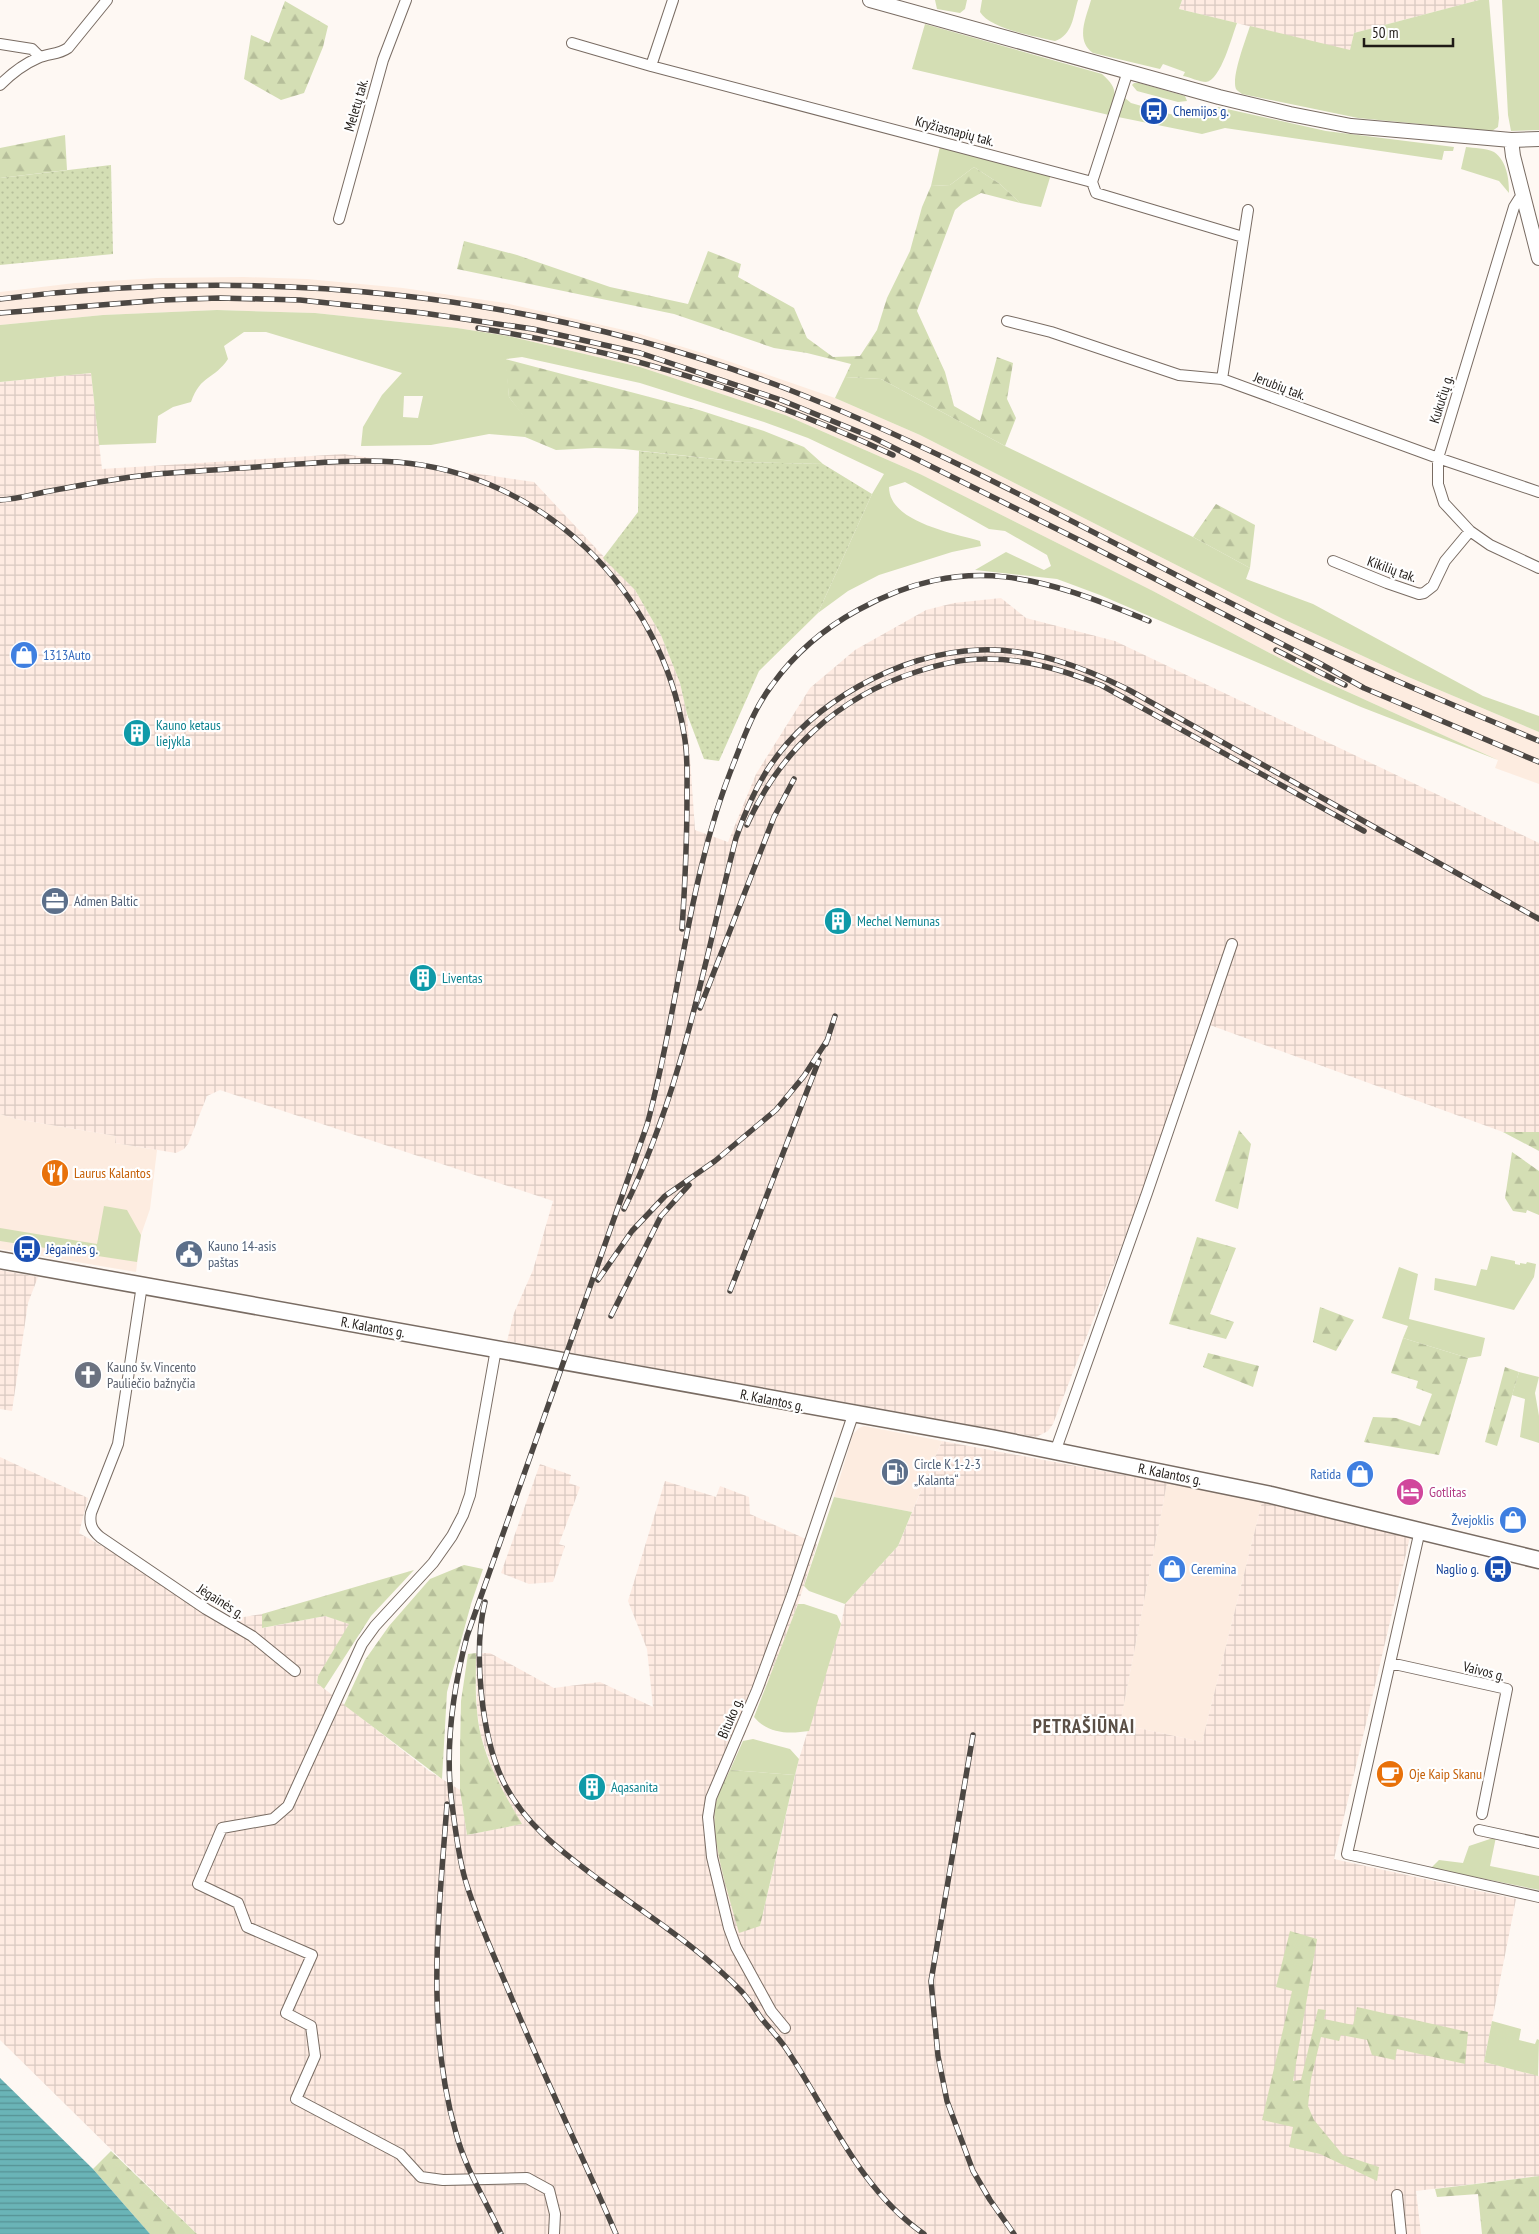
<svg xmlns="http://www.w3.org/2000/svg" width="1539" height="2234" viewBox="0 0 1539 2234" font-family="'PT Sans Narrow',sans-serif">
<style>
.built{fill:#fdece0}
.industrial{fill:url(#industrial-grid)}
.grass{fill:#d4deb4;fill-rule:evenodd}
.forest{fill:url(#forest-firs)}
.garden{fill:url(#garden-dots)}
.water{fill:url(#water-rules)}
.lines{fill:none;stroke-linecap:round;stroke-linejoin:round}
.street-casing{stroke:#796c63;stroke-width:12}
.secondary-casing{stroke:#796c63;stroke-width:16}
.primary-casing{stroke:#796c63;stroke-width:19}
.street{stroke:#fff;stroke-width:10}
.secondary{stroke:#fff;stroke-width:14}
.primary{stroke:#fff;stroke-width:16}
.rail-casing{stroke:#4c4743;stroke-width:5.5}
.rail{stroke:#fff;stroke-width:4;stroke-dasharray:11;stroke-linecap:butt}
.labels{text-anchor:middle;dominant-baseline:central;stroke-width:4.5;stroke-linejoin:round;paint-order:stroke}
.street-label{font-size:14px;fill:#1f1a16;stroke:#fff}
.transit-label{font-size:14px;fill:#164399;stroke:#fff;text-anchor:start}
.shop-label{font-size:14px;fill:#366cbe;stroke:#fff;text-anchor:start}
.culture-label{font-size:14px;fill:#0d838f;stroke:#fff;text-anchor:start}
.service-label{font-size:14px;fill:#4e5e75;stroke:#fff;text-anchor:start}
.food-label{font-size:14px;fill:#c56008;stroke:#fff;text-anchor:start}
.worship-label{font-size:14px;fill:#5b616d;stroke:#fff;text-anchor:start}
.hotel-label{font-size:14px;fill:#b23c85;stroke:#fff;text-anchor:start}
.district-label{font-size:19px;font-weight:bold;letter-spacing:1px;fill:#5a4f46;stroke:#fff}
</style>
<defs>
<pattern id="industrial-grid" width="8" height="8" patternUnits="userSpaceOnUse" patternTransform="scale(1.25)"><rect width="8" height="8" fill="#feebe2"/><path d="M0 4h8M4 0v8" fill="none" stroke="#d9c9c1"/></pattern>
<pattern id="forest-firs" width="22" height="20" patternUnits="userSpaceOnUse" patternTransform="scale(1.25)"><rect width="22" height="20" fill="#d4deb4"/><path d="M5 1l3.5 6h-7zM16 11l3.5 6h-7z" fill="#b6be9a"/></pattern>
<pattern id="garden-dots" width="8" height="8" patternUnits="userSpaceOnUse" patternTransform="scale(1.25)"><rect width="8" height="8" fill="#d4deb4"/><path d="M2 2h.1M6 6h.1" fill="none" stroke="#b6be9a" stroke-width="1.8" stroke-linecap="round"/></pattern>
<pattern id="water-rules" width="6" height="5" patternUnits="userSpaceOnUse" patternTransform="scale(1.25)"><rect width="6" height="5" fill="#6ab4b7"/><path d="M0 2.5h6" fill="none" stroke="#579294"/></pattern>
</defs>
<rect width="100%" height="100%" fill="#fef8f3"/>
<path class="built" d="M244 277 307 279 403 288 505 303 637 333 719 358 835 398 920 435 1283 619 1406 676 1539 732V784L1495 768 1498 760 1317 678 1153 591 920 474 785 415 640 367 508 336 457 328 315 313 217 310 103 315 0 325V292L75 283 157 278Z
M0 1114 16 1119 116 1136 115 1143 157 1150 150 1209 141 1235 136 1272 0 1249Z
M864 1426 942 1441 912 1512 834 1497 853 1434 859 1428Z
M1167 1483 1262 1502 1202 1742 1129 1726 1121 1719Z"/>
<path class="industrial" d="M1182 0H1479L1354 33 1350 51 1179 9Z
M91 373 102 469 344 454 534 482 635 590 661 635 680 683 687 714 695 830 728 842 756 774 810 688 855 650 926 610 954 603 1001 598 1026 618 1115 641 1539 843V1132H1503L1207 1024 1053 1424 1048 1431 1036 1437 507 1341 514 1313 533 1270 553 1201 220 1090 207 1096 188 1144 184 1149 176 1153 115 1143 116 1136 16 1119 0 1114V382Z
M0 1270 38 1277 28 1303 12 1411 0 1409Z
M942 1441 1167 1483 1121 1719 1129 1726 1202 1742 1262 1502 1410 1537 1334 1859 1516 1899 1484 2062 1539 2076V2176L1416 2191 1421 2234H197L0 2040V1457L88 1498 79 1533 232 1619 262 1614 263 1628 325 1616 350 1624 318 1676 317 1683 429 1771 460 1790 467 1835 521 1824 495 1777 481 1736 477 1711 476 1653H490L554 1688 600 1682 653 1707 647 1649 628 1601 665 1481 716 1497 720 1486 749 1497 750 1514 817 1544 798 1604 772 1671 717 1799 760 1926 799 1759 841 1624 845 1604 898 1546Z
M540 1464 571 1475 569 1483 580 1487 559 1544 565 1546 553 1582 529 1584 501 1573Z"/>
<path class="grass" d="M935 0H967L965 9 960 13 937 9Z
M982 0H1078C1073 16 1073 35 1055 41 1035 36 990 29 980 12Z
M1091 0H1182L1179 9 1237 23C1232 36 1221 80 1206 82 1200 82 1189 77 1183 76L1185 72 1163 64 1160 69 1093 53C1075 40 1086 18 1091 0Z
M1479 0H1489L1499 118 1498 127 1492 131 1358 118 1242 94C1240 92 1237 91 1236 89 1231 77 1246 39 1250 26L1350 50 1354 33Z
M1502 0H1539V130L1511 131 1508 115Z
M925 24 1102 74C1119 89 1116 95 1109 115L912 69Z
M1134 83H1139L1185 96 1187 101 1178 102 1137 91 1132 85Z
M1125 98 1131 103 1177 116H1187L1218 107 1326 131 1454 147 1453 151H1444L1442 160 1225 128 1202 134 1118 117Z
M941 142 1052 171 1041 207 1020 203 1000 184 974 167 950 185 931 186Z
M1466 147C1473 148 1487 148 1494 152 1507 161 1509 179 1509 193L1499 181 1461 169Z
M217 310 315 313 457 328 508 336 640 367 785 415 920 474 1153 591 1317 678 1498 760 1361 707 1100 595 1057 579 975 570 1006 552 1044 570 1051 566 1047 555 1005 531 989 529 905 482 889 487C889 522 953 533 980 541L981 546 952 552 879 575 848 591 818 613 872 494 884 474 808 438 764 422 640 383 522 357 506 359 509 397 527 420 525 437 489 434 431 445 361 446 363 427 382 395 402 373 266 332H244L224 346 228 359C214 380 201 374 191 402L173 407 158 416 156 443 99 445 91 373 0 382V325L103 315ZM404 396H423L418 418 403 417Z
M845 377 881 379 1005 446 1193 537 1250 568 1246 579 1313 604 1483 696 1539 716V732L1406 676 1283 619 920 435 835 398Z
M104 1206 127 1210 141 1235 137 1262 0 1241V1228L97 1244Z
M1491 1256 1515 1261V1264L1520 1265V1263L1526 1264 1527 1262 1536 1264 1534 1277 1514 1310 1434 1290 1435 1278 1476 1286 1481 1269 1487 1270Z
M1399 1267 1418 1274 1409 1319 1485 1338 1481 1356 1468 1358 1403 1338 1408 1326 1382 1318Z
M1519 1372 1539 1377 1535 1393 1539 1416V1443L1520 1437 1525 1399 1512 1395Z
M834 1497 912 1512 898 1546 845 1604 809 1591 804 1586Z
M798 1604H804L837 1615 841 1624 809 1731C789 1734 768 1734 754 1717Z
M753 1739 790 1749 799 1759 795 1775 730 1770 743 1741Z
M1496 1837 1490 1866 1539 1876V1890L1431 1868 1439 1860 1463 1863 1469 1846Z
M1492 2021 1521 2029 1519 2040 1535 2044 1537 2039 1539 2040 1538 2076 1484 2062Z"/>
<path class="forest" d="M285 1 328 26 323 47 304 93 281 100 244 79 251 35 269 43Z
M65 135 67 170 0 178V148Z
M974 167 1000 184 1020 203 981 193 963 203 955 210 917 311 945 372 954 406 980 421 997 357 1013 363 1007 399 1016 418 1005 446 881 379 845 377 851 364 807 353 774 348 674 314 457 269 464 241 517 255 610 287 688 304 708 251 741 264 738 277 794 308 807 338 833 357 860 356 877 330 887 298 910 251 922 207 931 186 950 185Z
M505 359 699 410 764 431 804 447 823 464 742 462 624 449 595 448 556 450 525 437 526 420 509 397Z
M1216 504 1255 525 1250 568 1193 537Z
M1239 1130 1251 1144 1238 1209 1215 1201Z
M1503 1132H1539V1151Z
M1512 1152 1539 1171V1215L1527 1210 1526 1213 1513 1211 1505 1198Z
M1197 1237 1236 1248 1210 1314 1234 1322 1226 1339 1169 1324Z
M1320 1307 1354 1320 1336 1351 1313 1342Z
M1403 1338 1468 1358 1439 1455 1364 1442 1373 1417 1396 1418 1420 1426 1432 1394 1416 1388 1418 1381 1391 1373Z
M1208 1353 1259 1366 1253 1387 1203 1367Z
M1505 1367 1519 1372 1497 1446 1485 1442Z
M464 1565 483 1569 471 1604 447 1692 442 1779 344 1705 365 1660 389 1626 430 1579Z
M414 1570 371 1616 324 1689 317 1683 318 1676 349 1624 325 1616 262 1628V1614Z
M476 1653C476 1672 475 1692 477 1711 480 1752 501 1789 522 1824L467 1835 460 1790V1749L461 1701 468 1654Z
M730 1770 795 1775 760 1926 739 1933C730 1898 707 1833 717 1799 719 1789 726 1779 730 1770Z
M1290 1931 1317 1939 1293 2081 1301 2080 1318 2009 1326 2010 1324 2019 1353 2025 1357 2007 1468 2032 1465 2064 1397 2049 1395 2060 1372 2055 1367 2040 1341 2035 1339 2041 1321 2037 1311 2079 1308 2106 1314 2120 1343 2155 1379 2167 1377 2181 1320 2154 1289 2147 1293 2127 1262 2120 1292 1991 1276 1987Z
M111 2151 197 2234H150L93 2169Z
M1539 2176V2234H1482L1478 2194 1437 2197 1435 2189Z"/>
<path class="garden" d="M111 165 113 254 0 265V178Z
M639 451 742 462 823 464 872 494 818 613 759 671 719 761 704 759 687 714 680 683 661 635 635 590 603 558 638 512Z"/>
<path class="water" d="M0 2078 93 2169 150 2234H0Z"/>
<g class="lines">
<defs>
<path id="street" d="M673 0 651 66 1092 182 1096 193 1243 237
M572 43 651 66
M0 44 32 49 40 57
M0 85C11 74 24 64 38 58 49 53 58 55 68 48L107 0
M1092 182 1128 71
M1525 198 1519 199 1514 207 1438 458V484L1444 503 1470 531 1490 545 1539 568
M339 219 383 60 406 0
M1007 321 1051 332 1179 375 1222 379 1438 458 1539 492
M1222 379 1248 210
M1333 561 1387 583 1419 594 1424 593 1433 586 1445 561 1470 531
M142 1285 118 1444 91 1513C89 1524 92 1530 100 1537L206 1609 252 1636 295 1671
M496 1349 470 1495 463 1515 452 1536 433 1563 375 1626 362 1644 288 1806 273 1819 222 1828 198 1884 238 1903 247 1927 312 1955 286 2013 311 2026 315 2056 296 2099 400 2154 421 2177 443 2180 527 2178 549 2190 555 2214 554 2234
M1055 1452 1147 1193 1232 944
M1420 1530 1347 1854 1539 1897
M1390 1663 1507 1689 1482 1814
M1479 1830 1539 1843
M785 2028 771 2011 736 1947 729 1928 712 1857 708 1817 711 1798 757 1690 792 1595 853 1415
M1397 2195 1401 2234"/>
<path id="secondary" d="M870 0 1219 97 1290 114 1351 126 1511 140 1513 156 1539 258
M1511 140 1539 139"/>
<path id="primary" d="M0 1260 991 1438 1271 1495 1539 1560"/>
</defs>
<use href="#street" class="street-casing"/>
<use href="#secondary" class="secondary-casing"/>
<use href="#primary" class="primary-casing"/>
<use href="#street" class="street"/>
<use href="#secondary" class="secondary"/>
<use href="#primary" class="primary"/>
<defs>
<path id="rail" d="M0 299C264 266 532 292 782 387 945 450 1098 536 1254 615 1347 661 1443 701 1539 741
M0 313 163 300 219 298 300 300 423 313 533 329 640 353 781 400 874 438 1085 543 1319 663 1364 688 1539 762
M478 328C620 350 762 394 893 455
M0 500C19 499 37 493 55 490 89 484 123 477 157 474 194 471 232 469 269 466 312 463 355 459 397 462 544 474 661 591 684 734 688 754 687 775 687 795 687 840 685 884 682 929
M1276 650 1345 685
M747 825C780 751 838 697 916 672 937 665 961 659 983 659 1024 658 1063 670 1101 685L1364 831
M700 1008 774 817 794 779
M826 1044 835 1016
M624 1209C682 1092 704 963 736 838 744 815 753 793 766 772 809 703 899 653 980 650 1033 648 1083 667 1129 690L1539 919
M598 1280 632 1231 665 1196 715 1161 776 1110 804 1076 828 1039
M730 1291 819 1060
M611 1316 661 1216 689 1185
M485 1602C473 1651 481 1735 503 1781 524 1824 561 1851 598 1879 647 1915 700 1948 742 1992 749 2000 755 2009 761 2018 770 2029 781 2040 789 2053 830 2115 860 2190 924 2234
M973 1735 931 1981 938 2056 947 2101 973 2171 990 2200 1014 2234
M447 1804C439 1914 425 2026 456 2133 465 2168 486 2201 501 2234
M616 2234C582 2156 545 2078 512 1999 496 1960 477 1920 465 1879 459 1858 456 1834 453 1812 444 1754 452 1693 467 1636L647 1125C680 1004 687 877 735 760 745 734 755 707 772 685 795 653 823 629 858 610 967 550 1043 578 1149 621"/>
</defs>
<use href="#rail" class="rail-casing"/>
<use href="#rail" class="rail"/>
</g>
<defs>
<symbol id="bus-disc" viewBox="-11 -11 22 22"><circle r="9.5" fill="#1a4fb4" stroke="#fff"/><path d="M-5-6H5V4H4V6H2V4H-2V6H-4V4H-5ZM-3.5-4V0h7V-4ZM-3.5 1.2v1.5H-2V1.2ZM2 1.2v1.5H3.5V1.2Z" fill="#fff"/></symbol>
<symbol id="shop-disc" viewBox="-11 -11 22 22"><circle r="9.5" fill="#3f7fe0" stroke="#fff"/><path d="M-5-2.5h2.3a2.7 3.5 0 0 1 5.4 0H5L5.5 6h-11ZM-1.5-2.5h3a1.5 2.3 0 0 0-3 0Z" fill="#fff"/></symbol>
<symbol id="building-disc" viewBox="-11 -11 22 22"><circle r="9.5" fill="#0f9aa8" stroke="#fff"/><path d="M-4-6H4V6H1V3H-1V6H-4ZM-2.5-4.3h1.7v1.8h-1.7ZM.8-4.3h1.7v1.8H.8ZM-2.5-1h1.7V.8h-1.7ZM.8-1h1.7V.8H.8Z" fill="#fff"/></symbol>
<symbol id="office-disc" viewBox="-11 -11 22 22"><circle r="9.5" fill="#5c6f8a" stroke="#fff"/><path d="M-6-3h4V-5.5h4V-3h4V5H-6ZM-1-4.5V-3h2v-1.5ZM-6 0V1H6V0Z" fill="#fff"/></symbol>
<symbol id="restaurant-disc" viewBox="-11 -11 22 22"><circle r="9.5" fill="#e8710a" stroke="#fff"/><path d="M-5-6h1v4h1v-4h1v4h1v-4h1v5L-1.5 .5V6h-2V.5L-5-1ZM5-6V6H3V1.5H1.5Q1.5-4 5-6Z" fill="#fff"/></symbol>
<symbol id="civic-disc" viewBox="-11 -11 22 22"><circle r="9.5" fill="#5c6f8a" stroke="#fff"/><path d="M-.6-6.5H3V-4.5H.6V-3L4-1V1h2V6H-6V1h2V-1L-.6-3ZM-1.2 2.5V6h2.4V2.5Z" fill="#fff"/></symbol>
<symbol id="church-disc" viewBox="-11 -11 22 22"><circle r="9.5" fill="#6b7280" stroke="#fff"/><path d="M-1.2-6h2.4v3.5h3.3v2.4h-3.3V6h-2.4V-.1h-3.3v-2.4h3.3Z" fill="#fff"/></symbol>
<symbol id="fuel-disc" viewBox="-11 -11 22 22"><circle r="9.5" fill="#5c6f8a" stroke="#fff"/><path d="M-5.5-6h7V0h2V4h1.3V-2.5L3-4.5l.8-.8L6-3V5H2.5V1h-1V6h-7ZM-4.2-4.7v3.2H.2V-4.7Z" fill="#fff"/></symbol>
<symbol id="hotel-disc" viewBox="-11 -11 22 22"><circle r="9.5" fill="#d1479c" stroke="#fff"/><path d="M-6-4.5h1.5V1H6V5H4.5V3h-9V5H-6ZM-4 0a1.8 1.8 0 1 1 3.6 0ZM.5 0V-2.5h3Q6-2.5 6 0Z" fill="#fff"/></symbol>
<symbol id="cafe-disc" viewBox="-11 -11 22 22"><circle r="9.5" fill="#e8710a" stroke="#fff"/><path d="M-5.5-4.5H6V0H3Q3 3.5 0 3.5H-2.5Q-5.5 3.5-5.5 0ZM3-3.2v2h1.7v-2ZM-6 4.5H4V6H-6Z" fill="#fff"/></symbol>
</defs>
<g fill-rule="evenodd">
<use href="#bus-disc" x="1138" y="95" width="32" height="32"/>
<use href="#shop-disc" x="8" y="639" width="32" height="32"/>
<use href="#building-disc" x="121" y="717" width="32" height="32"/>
<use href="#office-disc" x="39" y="885" width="32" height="32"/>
<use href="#building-disc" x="822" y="905" width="32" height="32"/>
<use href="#building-disc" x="407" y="962" width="32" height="32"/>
<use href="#restaurant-disc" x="39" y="1157" width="32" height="32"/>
<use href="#bus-disc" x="11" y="1233" width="32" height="32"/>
<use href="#civic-disc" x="173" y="1238" width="32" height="32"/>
<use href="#church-disc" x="72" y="1359" width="32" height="32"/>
<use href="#fuel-disc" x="879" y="1456" width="32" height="32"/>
<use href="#shop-disc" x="1344" y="1458" width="32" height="32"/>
<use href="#hotel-disc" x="1394" y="1476" width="32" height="32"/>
<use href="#shop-disc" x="1497" y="1504" width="32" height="32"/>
<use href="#shop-disc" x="1156" y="1553" width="32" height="32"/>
<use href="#bus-disc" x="1482" y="1553" width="32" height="32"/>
<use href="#cafe-disc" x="1374" y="1758" width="32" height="32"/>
<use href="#building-disc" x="576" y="1771" width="32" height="32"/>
</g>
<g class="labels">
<g class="street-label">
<text transform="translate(356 105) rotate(-74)">Meletų tak.</text>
<text transform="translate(955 131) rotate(15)">Kryžiasnapių tak.</text>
<text transform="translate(1280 386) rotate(21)">Jerubių tak.</text>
<text transform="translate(1441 399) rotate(-73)">Kukučių g.</text>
<text transform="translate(1392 569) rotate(20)">Kikilių tak.</text>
<text transform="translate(373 1327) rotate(10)">R. Kalantos g.</text>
<text transform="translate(772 1400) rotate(11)">R. Kalantos g.</text>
<text transform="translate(1170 1474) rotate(11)">R. Kalantos g.</text>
<text transform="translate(221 1601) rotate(32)">Jėgainės g.</text>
<text transform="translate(1484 1671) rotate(14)">Vaivos g.</text>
<text transform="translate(730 1718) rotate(-67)">Bituko g.</text>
</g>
<g class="transit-label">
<text x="1173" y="111">Chemijos g.</text>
<text x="46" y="1249">Jėgainės g.</text>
<text x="1479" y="1569" text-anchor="end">Naglio g.</text>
</g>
<g class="shop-label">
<text x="43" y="655">1313Auto</text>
<text x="1341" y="1474" text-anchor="end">Ratida</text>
<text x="1494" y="1520" text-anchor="end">Žvejoklis</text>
<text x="1191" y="1569">Ceremina</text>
</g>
<g class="culture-label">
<text x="156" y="725">Kauno ketaus<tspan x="156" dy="16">liejykla</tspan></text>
<text x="857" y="921">Mechel Nemunas</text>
<text x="442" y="978">Liventas</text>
<text x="611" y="1787">Aqasanita</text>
</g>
<g class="service-label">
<text x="74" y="901">Admen Baltic</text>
<text x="208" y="1246">Kauno 14-asis<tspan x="208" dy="16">paštas</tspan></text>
<text x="914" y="1464">Circle K 1-2-3<tspan x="914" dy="16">„Kalanta“</tspan></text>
</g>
<g class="food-label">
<text x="74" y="1173">Laurus Kalantos</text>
<text x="1409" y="1774">Oje Kaip Skanu</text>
</g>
<g class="worship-label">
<text x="107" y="1367">Kauno šv. Vincento<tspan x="107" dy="16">Pauliečio bažnyčia</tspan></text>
</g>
<g class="hotel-label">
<text x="1429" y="1492">Gotlitas</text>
</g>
<g class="district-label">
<text x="1084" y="1726">PETRAŠIŪNAI</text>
</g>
</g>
<path d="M1364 38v8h89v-8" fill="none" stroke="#1f1a16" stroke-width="2.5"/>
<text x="1372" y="38" font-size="15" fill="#1f1a16" stroke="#ffffff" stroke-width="4" paint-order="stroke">50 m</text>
</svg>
